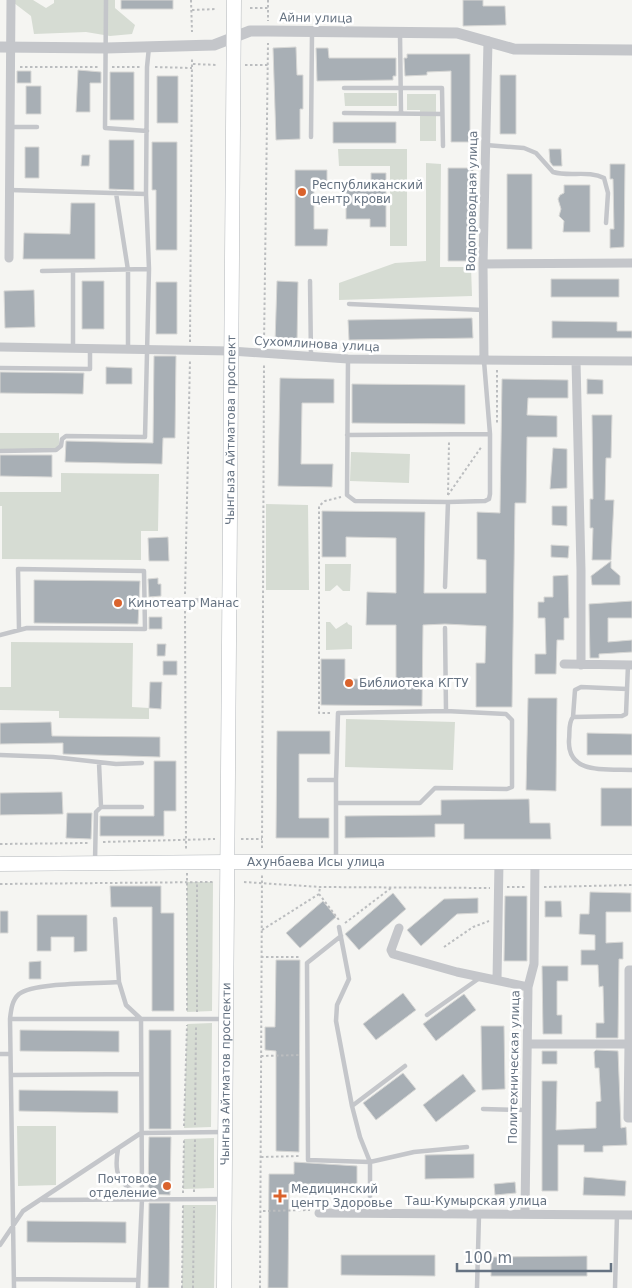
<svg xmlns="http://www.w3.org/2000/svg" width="632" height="1288" viewBox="0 0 632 1288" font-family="'DejaVu Sans',sans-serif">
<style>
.green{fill:#d6dcd3}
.building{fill:#a8afb5;stroke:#d7d7d5}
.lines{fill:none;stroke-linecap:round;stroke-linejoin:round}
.primary-casing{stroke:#b4b8bc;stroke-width:15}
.path{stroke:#bbbdbf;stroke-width:2;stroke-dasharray:2.5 2.5;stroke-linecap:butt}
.service{stroke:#c4c6ca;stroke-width:4.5}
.minor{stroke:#c4c6ca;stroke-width:9}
.tertiary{stroke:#c4c6ca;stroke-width:11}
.primary{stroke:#fff;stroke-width:14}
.poi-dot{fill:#da632d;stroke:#fff;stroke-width:2}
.labels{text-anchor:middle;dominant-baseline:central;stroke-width:5;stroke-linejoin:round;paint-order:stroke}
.street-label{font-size:12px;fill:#667382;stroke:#fff}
.poi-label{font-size:12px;fill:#667382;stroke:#fff;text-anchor:start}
</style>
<rect width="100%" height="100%" fill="#f5f5f2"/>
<path class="green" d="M15 0H33L46 8 54 3V0H115V8L135 25 132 34 110 36 86 32 34 34 31 16 14 3Z
M344 93H397V106H345Z
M407 94H436V141H420V110H407Z
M338 149H407V246H390V166H339Z
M426 163 441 164 440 267H471L472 296 339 300V283L395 263 426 261Z
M0 433H59V446L55 449H0Z
M351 452 410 454 409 483 350 481Z
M61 473 159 474 158 531H141V560L2 559V506H0V492H61Z
M266 504 308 505 309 590H266Z
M325 564H351L350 591H343L337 585 330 591H325Z
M326 622H330L336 629 347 622 348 624 352 626V649L326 650Z
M11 642 133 643 132 707 149 708V719L59 718V711L0 710V687H11Z
M346 719 455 722 453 770 345 767Z
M187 882H213L212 1011 187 1012Z
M212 1023 211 1127 184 1128 187 1024Z
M17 1126H56V1185L18 1186Z
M214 1138V1188L183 1189 184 1139Z
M183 1205H216L214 1288H182Z"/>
<path class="building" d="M121 0H173V9H121Z
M463 0H483V6H505L506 25 463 26Z
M296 47 297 75H303V109H300V139L276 140 273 48Z
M316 48H328L329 58H396V76H393V80L317 81Z
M407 54H470V142H451V71L427 72V75L405 76 404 58H407Z
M78 70 101 72V83H90V112H76Z
M17 71H31V83H17Z
M110 72H134V120H110Z
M500 75H516V134H500Z
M157 76H178V123H157Z
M26 86H41V114H26Z
M333 122H396V143H333Z
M109 140H134V190L109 189Z
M152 142H177V250H156V190H152Z
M25 147H39V178H25Z
M549 149H561L562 166H553L550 162Z
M82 155H90L89 166H81Z
M610 164H625L624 247 610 248V229H614L613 179H610Z
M448 168H473V261H448Z
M295 170H327V187H314V229H328L327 246H295Z
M371 173H386V227H370V219H346V187L371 188Z
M507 174H532V249H507Z
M564 185H590V232H563L564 221 559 216 561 209 558 199 560 195 564 193Z
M71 203H95V259H23L24 233 70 234Z
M551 279H619V297H551Z
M82 281H104V329H82Z
M277 281 298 282 297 344 275 343Z
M156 282H177V334H156Z
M34 290 35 327 5 328 4 291Z
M472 318 473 338 349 340 348 320Z
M552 321 617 322V331H632V338H552Z
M154 356H176L175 438H163L162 464 65 462 66 441 153 443Z
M106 367 132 368V384H106Z
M0 372 84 373 83 394 0 393Z
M280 378 334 379V403H302L301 464H333L332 487 278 486Z
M502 379 568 380V398H528L527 415 557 416V437H527L526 503H515L512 707H476V663H485L486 626 445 624 423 625 422 706 321 705V659H345V679H396V625H366L367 592 396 593V538L346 537V557H322V511L425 512 424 593H486V560L477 559V512L500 513Z
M587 379 603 380V394H587Z
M352 384 465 385V424L352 423Z
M592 415H612L611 458H606L605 500H614L611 560H592L593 528H590V499H593Z
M553 448 567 449V488L550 489Z
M0 455H52V477L0 476Z
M552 506H567V526L552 525Z
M168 537 169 561H149L148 538Z
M551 545 569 546 568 558 551 557Z
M611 561V568L620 576V585H592L591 576Z
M568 575 569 618H564V640H557L556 674H535V654H546L545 618H538V602H544V597H553V576Z
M158 578V584H161V596L149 597 148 579Z
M34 580 140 581 138 624 34 623Z
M632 601V618H608V642L632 640V652L599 654V658H590L589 604Z
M149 617H162V629H149Z
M157 644H166L165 656H157Z
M163 661H177V675H163Z
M150 682H162L161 709 149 708Z
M528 698H557L556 791 526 790Z
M51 722 52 736 160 737V757L63 754V743L0 744V723Z
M277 731H330V754H299V818H329V838H276Z
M587 733 632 734V755H587Z
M154 761H176V811H164V836H100V816H154Z
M601 788H632V826H601Z
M62 792 63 814 0 815V793Z
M529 799 530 823H550L551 839H464V824H435V837L345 838V816L441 815V800Z
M67 813H92L91 839 66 838Z
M110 886H161V913H174V1011H152V907H111Z
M590 892 631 893V912H606V943L623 942V959H619L618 1038H596V1023H604L603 986 599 987 598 965H581V950H595V935L579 934 580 914H589Z
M393 893 406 909 359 950 345 934Z
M505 896H527V961H504Z
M478 898V913L457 914 421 946 407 930 444 899Z
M323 901 336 917 300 948 286 933Z
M545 901H561L562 917H545Z
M0 911H8V933H0Z
M37 915H87V951L74 952V937H51V951H37Z
M276 960H300L299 1152 276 1151V1051L265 1050V1027H275Z
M41 961V979H29V962Z
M542 966H568V981H557V1015H562V1034H543Z
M403 993 416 1010 376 1040 363 1024Z
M464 994 476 1010 436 1041 423 1024Z
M481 1026H504L505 1089 482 1090Z
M20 1030 119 1031V1052L20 1051Z
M149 1030H171V1129H149Z
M596 1050 618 1051 621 1128 626 1127 627 1145 603 1146V1152H584V1145H558V1191H542V1081H557L556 1130 596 1128V1102L601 1101 599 1068H595L594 1052Z
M542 1051H557V1064H542Z
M403 1073 416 1089 376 1120 363 1103Z
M463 1074 476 1091 436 1122 423 1105Z
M19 1090 118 1091V1113L19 1111Z
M149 1137H171L170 1195 148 1194Z
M474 1154V1178L425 1179V1155Z
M294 1162 357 1166V1184H289L288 1288H268L269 1174H294Z
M584 1177 626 1181 625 1196 583 1195Z
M515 1182 516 1193 495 1195 494 1184Z
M149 1203H170L169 1288H148Z
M27 1221 126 1222V1243L27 1242Z
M341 1255H435V1276L341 1275Z
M587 1256V1276H491V1257Z"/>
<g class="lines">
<defs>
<g id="primary">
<path id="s1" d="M0 864 228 862H632"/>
<path id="s2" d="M224 1288 234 0"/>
</g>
</defs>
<use href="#primary" class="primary-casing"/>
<path class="path" d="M191 0 192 32
M268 0V21
M250 8H268
M192 10 217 9
M193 64 218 65
M245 65H268
M20 67H98
M112 67H140
M155 67 192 68
M190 342 192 57
M264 345 268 43
M497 370V423
M448 495 482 446
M448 495 449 442
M185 594 190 359
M185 606 186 849
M330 713H319V506L325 501 341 497
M241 839H262
M103 842 215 839
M0 844 88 843
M262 848 264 363
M187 873V1013
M244 882 320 887 490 888
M0 884 213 882
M507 887H525
M544 887 632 885
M319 894 339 920
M345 923 391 888
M262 930 319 894 320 887
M444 947 473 927 489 921
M261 957H301
M197 1012V882
M261 1056 301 1055
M195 1125 196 1027
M184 1126 187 1025
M261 1157 301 1156
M194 1192 195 1139
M183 1193 184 1140
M263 1211 310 1210
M182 1288 183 1205
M193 1288 194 1207
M260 1288 262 873"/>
<path class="service" d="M106 0 105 128 147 131
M400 34 401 113
M344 88H442L443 146
M344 113 442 114
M11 127H37
M311 137 312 33
M486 145 524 148 536 153 553 172C569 177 589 170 604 178L608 193 606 223
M10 190 146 194
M116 193 128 270V349
M42 271 149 269
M73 271V348
M310 281 311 356
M349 304 483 310
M348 359 347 495 355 501 448 502
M0 368 90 369V348
M347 435 490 434
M0 451 56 450 61 446 62 439 66 436 145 437 149 269 146 194 147 67 149 47
M445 587 448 502 485 501 489 499 490 494V434L484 361
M146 601 227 600
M0 635 27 628 145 629 144 571 18 569 19 630
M628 665 626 714 622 716 573 717C568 723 570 732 569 740 567 775 607 769 632 770
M573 717 575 690 581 687 627 689
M0 755 53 757 116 764 142 763
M99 763 101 807
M309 780H336V861
M336 780 338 713 446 711 445 628
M336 803H420L435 788 507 789 512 787V720L506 714 446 711
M95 861 96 812 101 807H142
M115 919 119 982 126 1005 141 1019H225
M339 927 349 979 337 1005 336 1021 352 1106
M341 936 307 963 308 1160 370 1162 414 1152 467 1147
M427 1015 481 977
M10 1019H141L142 1199 138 1288
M0 1054H10
M11 1075 140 1074
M483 1109 525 1110
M118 1149C113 1178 120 1181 142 1199
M42 1200 224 1199
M370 1214V1162L360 1137 352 1106 405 1066
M0 1245 23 1211 141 1133 224 1132
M14 1279 138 1280
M14 1288 10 1019C11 1010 12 1000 19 994 35 982 98 984 119 982
M477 1288 479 1215
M615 1288 617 1215"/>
<path class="minor" d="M9 258 11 0
M483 264 632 263
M0 347 231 351 348 359 632 361
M484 361 483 264 488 41
M576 361 581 570V665
M564 664 632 665
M399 928 391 950 393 954 457 972 528 987
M497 980 499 862
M528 1044H629L628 1118H632
M629 1044V970H632
M319 1213 632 1215
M525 1214 528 987 534 964 535 862"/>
<path class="tertiary" d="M0 47 106 48 214 45 250 31H268L457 33 514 49 632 50"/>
<use href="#primary" class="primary"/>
</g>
<g class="poi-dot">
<circle cx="302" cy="192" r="5"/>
<circle cx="118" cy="603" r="5"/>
<circle cx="349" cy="683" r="5"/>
<circle cx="167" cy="1186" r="5"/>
<path d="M277.5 1188.5h5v5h5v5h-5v5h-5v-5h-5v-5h5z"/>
</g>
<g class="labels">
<g class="street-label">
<text transform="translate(316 18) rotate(1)">Айни улица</text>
<text transform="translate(472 201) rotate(-89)">Водопроводная улица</text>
<text transform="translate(317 344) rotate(3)">Сухомлинова улица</text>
<text stroke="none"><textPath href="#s2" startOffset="858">Чынгыза Айтматова проспект</textPath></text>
<text stroke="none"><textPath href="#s1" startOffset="316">Ахунбаева Исы улица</textPath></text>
<text transform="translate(514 1067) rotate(-89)">Политехническая улица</text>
<text stroke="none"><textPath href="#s2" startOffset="214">Чынгыз Айтматов проспекти</textPath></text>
<text x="476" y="1201">Таш-Кумырская улица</text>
</g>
<g class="poi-label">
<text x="312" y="185">Республиканский<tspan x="312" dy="14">центр крови</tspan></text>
<text x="128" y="603">Кинотеатр Манас</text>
<text x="359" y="683">Библиотека КГТУ</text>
<text x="157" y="1179" text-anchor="end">Почтовое<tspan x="157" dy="14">отделение</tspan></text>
<text x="291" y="1189">Медицинский<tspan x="291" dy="14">центр Здоровье</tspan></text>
</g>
</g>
<path d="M457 1263v8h154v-8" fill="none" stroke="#667382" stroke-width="2.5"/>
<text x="464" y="1263" font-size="15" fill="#667382" stroke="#ffffff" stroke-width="4" paint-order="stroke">100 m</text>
</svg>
